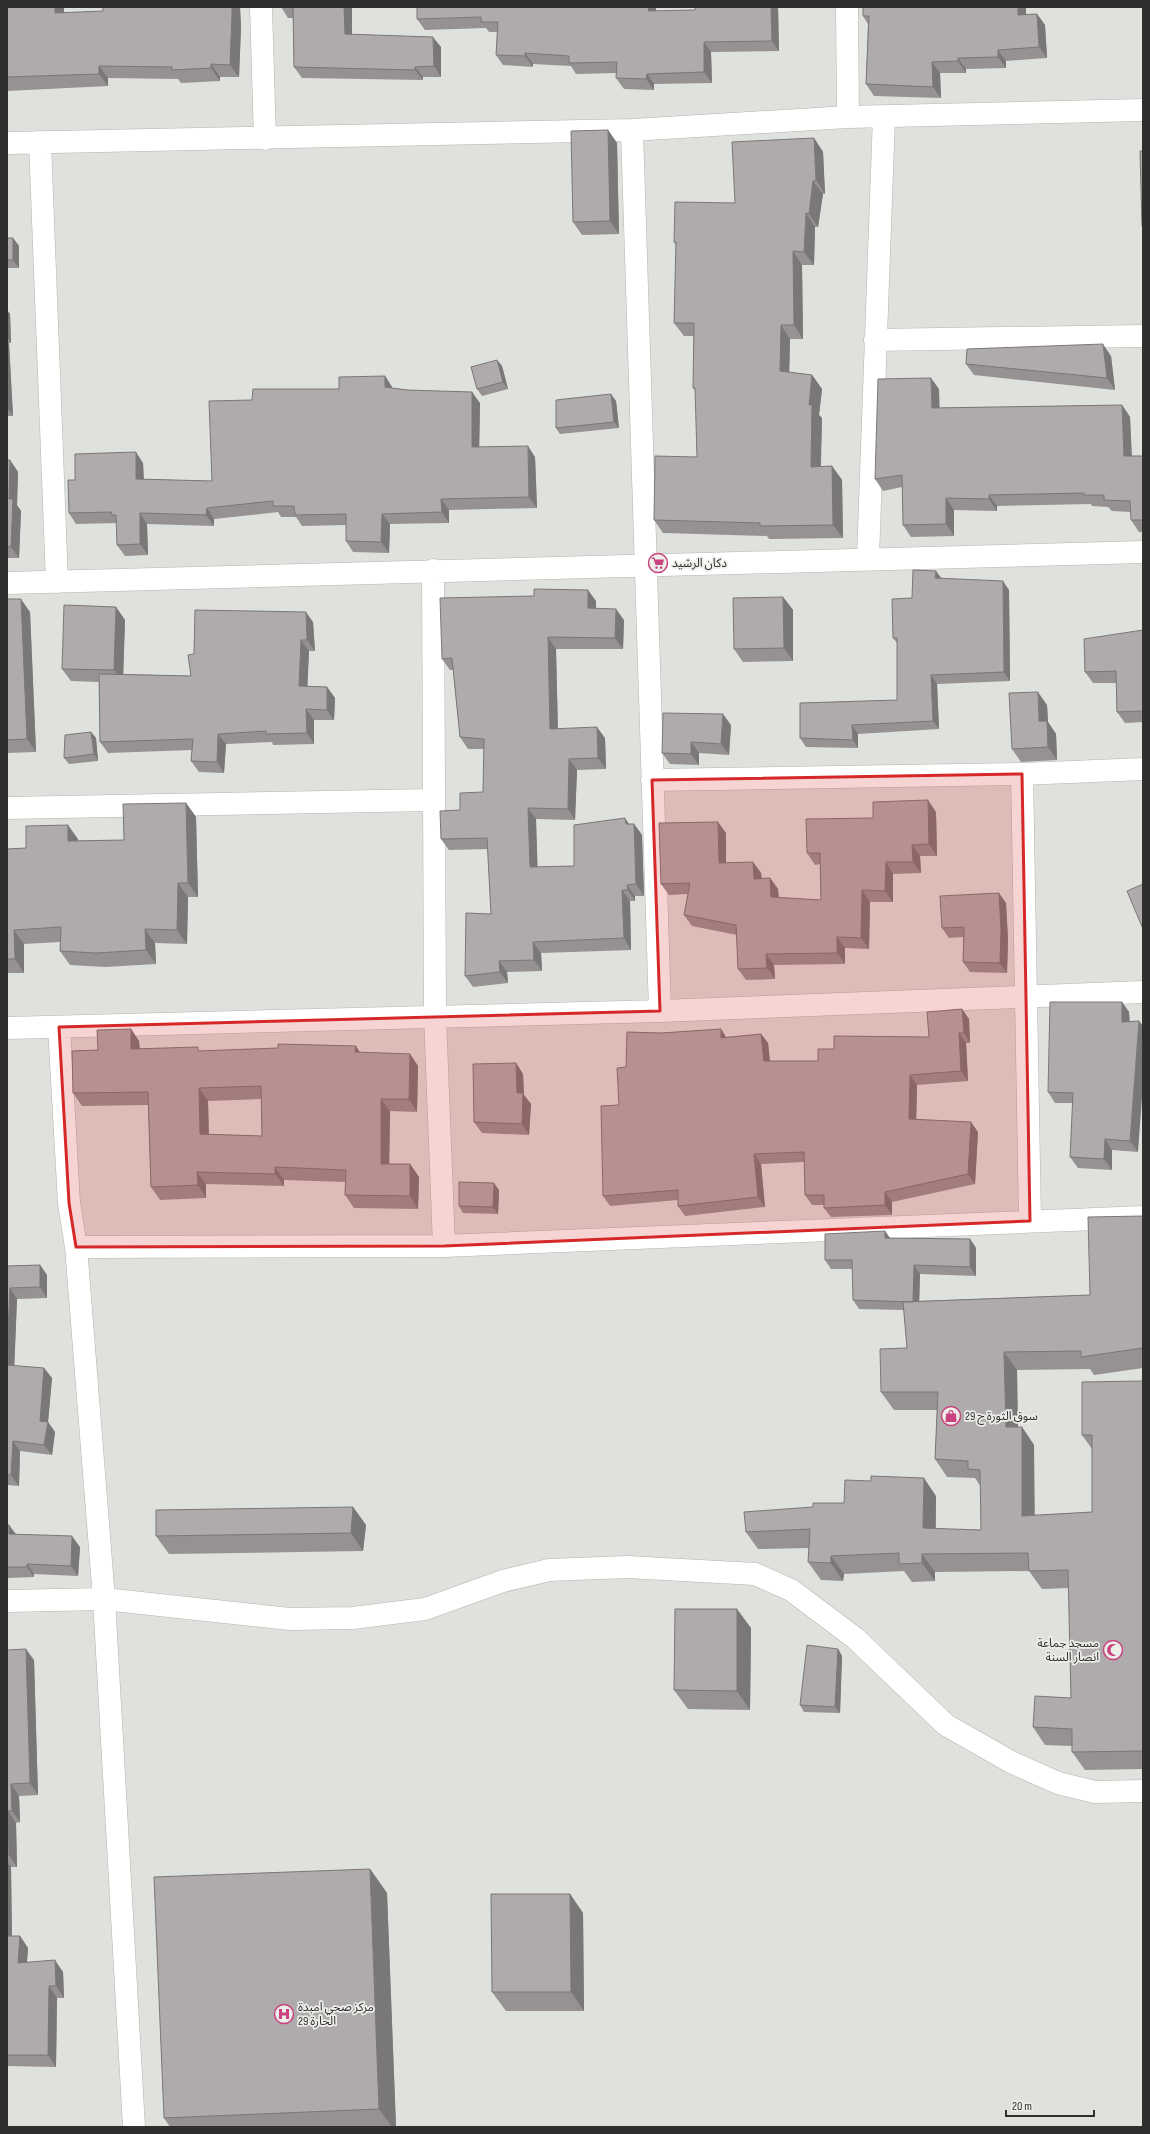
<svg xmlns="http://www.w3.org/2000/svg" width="1150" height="2134" viewBox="0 0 1150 2134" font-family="'Sofia Sans Condensed','Noto Sans Arabic',sans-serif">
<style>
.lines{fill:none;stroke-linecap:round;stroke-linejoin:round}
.minor-casing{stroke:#b3b5b1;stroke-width:23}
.minor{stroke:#fff;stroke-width:22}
.wall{fill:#969293;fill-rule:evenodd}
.shaded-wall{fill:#7a7778}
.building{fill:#afaaab;stroke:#7a7778;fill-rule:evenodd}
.marked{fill:#d62828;fill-opacity:0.2;stroke:#d62828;stroke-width:3;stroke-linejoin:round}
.labels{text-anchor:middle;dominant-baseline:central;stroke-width:3.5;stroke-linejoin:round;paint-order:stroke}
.poi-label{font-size:12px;fill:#2f2f2e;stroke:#eceeea;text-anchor:start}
</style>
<rect width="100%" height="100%" fill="#dfe1dd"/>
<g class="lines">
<defs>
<path id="minor" d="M261 7 265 139
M847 7 848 117
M632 130 660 1011
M40 142 57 582
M7 143 632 130 848 117 1143 110
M875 340 1143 336
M868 558 884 116
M433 570 435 1016 444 1246
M7 583 1143 552
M1022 774 1030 1221
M652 780 1022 774 1143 769
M7 808 433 800
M59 1027 69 1203 76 1247 444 1246 1143 1217
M7 1028 660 1011 1143 992
M76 1247 104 1599 134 2127
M7 1601 104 1599 290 1619 353 1618 425 1609 503 1581 549 1570 627 1567 755 1574 791 1590 855 1638 946 1725 1011 1762 1058 1783 1095 1792 1143 1791"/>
</defs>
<use href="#minor" class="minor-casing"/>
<use href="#minor" class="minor"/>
</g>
<path class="wall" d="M7 7H64V13L103 11V7H240L241 27 239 77H220V81L181 83 178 79 108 78V86L7 91Z
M281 7H352V35L441 47V77H423V80L302 78 294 67 293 18H288Z
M695 7H778L779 51 711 52 712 83 654 84V90L624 89 616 78V73L576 74 571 66 533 64V67L503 65 496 55 497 32H489L486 28 425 30 417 19 656 11 695 10Z
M1026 7V15L1037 14 1045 25 1047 58 1006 61V68L966 69V73H940L941 98 874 96 866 84 868 24 863 16Z
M608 130 617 143 619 234 582 235 573 222Z
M814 138 823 152 825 194H823L818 227H815L814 265H802L803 339H790L789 372 812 375 822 389 819 415 822 418 821 467 832 466 842 480 843 538 769 539 767 536 663 533 654 520 697 457 696 391 693 388 694 336H684L674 323 676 246 674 242 735 203Z
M7 238H13L19 246V268H7Z
M7 310 10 314 11 343H9L13 416H7Z
M1111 356 1115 390 974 375 966 364Z
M497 360 502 366 508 389 482 396 477 389Z
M385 376 392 387V388L480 403 479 447 535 457 537 508 449 510V523L390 524 389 553 353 552 346 541V525L302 526 296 517H281L278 512 214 519V526L147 524 148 555 125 556 117 545V523L76 524 69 513 75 480 143 463 144 479 212 481 252 400 339 389Z
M939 389V408L1122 405 1130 417 1132 456H1143V532H1139L1131 520V512L1112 511 1108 507 1092 506 1091 504 997 506V511L954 510V536L911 537 903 525 902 487 883 491 875 479Z
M616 401 619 428 560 434 556 428Z
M7 460H10L18 472 17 505 21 511 19 558H7Z
M941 579 1009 590 1010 681 937 684 939 729 858 734V748L806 747 800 738 897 700V643L893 638 912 598Z
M783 597 793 610V661L743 662 734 649Z
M7 599 30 612 36 752 7 753Z
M596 601V609L624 620 623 649H556L558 728 605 738 606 769 577 770 575 820 536 819 537 867 574 866 629 824H634L642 835 644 896H635V901H630L631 950 541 953 542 971 507 972 508 983 473 987 465 976 491 914 488 849 449 850 441 839 460 810 483 792 484 749H468L460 737 453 670H450L442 659Z
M116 607 125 620 123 674 191 676 194 654 313 622 315 651H309L307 686 327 687 335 698 334 720H314V744L273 745 272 742 226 744 224 773 199 772 191 761 192 750 108 753 100 742 99 682 71 681 62 669Z
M1143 630V722L1125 723 1117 712 1116 683H1093L1085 672Z
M1047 705 1048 722 1056 734 1057 760 1021 762 1012 749Z
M731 725 729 755 699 753V765L670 764 662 753Z
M91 732 96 738 98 761 69 764 64 758Z
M186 803 196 817 198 897H188L187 944 155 943 156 964 105 967 70 965 60 951V942L24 944V973H7V849L26 848 78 839V841L124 840Z
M936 812 937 856H920L921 873 893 874V902H870L869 949 845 948V964L774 965 775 979 746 980 738 969 737 935 692 926 684 915 688 894 669 895 661 884 726 833V863L753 862 761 873 762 878H770L778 889 779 898 821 900 820 864 815 865 807 853 873 818Z
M1006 903 1008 940 1007 973 970 972 963 962 964 937 949 938 942 928Z
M1122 1002 1129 1012 1138 1152 1112 1150V1170L1078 1168 1070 1157 1073 1103H1055L1048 1092Z
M962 1009 969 1019 970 1043H966L968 1081 917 1085 916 1120 978 1132 975 1184 892 1202V1215L831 1217 824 1208V1205H812L805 1195 804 1162 761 1164 765 1207 685 1216 678 1206V1200L610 1206 603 1196 626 1067 661 1033 721 1029 726 1037 761 1034 768 1043 770 1061H818L834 1049 929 1037Z
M131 1029 139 1041 140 1049 200 1051 410 1054 418 1066 417 1112 390 1111 389 1164H410L419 1177 418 1209 354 1208 345 1195 346 1182 284 1180V1186L206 1184V1198L160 1200 151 1187 148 1105 82 1106 73 1093 98 1050ZM261 1099 262 1136 209 1134 208 1101Z
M516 1063 523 1074 524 1095 531 1104 529 1135 482 1133 474 1122Z
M499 1190 498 1214 463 1213 459 1206Z
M1143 1216V1368L1094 1375 1090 1369 1017 1370 1018 1427H1022L1034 1445V1515L1092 1512V1449L1082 1435 1143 1381V1769L1085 1770 1072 1752V1746L1045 1745 1033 1727 1071 1698 1069 1588 1042 1589 1029 1571 935 1572V1581L912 1582 904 1571 844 1574 843 1581 821 1580 808 1562 809 1548 758 1549 746 1532 813 1507 844 1503 936 1496V1529L981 1530V1487L975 1478 947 1477 935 1459 937 1410H894L881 1392 907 1348 904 1310 859 1309 853 1300V1269H831L825 1260 885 1231 890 1238 970 1239 976 1248V1276L920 1274 919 1301 1090 1295Z
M40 1265 47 1275V1298L17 1299 14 1366 44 1368 52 1378 48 1422 55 1432 52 1455 20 1451 19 1486 7 1485V1266Z
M353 1507 366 1525 363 1551 169 1554 156 1536Z
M7 1525H9L16 1534 80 1547 78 1576 34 1574V1577L7 1578Z
M751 1628 750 1710 688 1709 674 1690Z
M838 1649 842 1656 840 1713 804 1712 800 1705Z
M7 1650 34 1660 38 1795 19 1796 20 1822 16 1823 17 1867H11L12 1936H20L28 1948 27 1962 63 1972 64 1998H57L56 2067 7 2066Z
M370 1869 387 1893 396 2127H170L164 2118Z
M570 1894 583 1913 584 2011H506L492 1992Z"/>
<path class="shaded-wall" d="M55 7H64V26L55 13Z
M232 7H240L241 27 239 77 230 65Z
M344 7H352V45L345 34Z
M649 7H656V22L648 11Z
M771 7H778L779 51 772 41Z
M1018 7H1026V26L1018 15Z
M1037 14 1045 25 1047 58 1039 47Z
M433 37 441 47V77L434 66Z
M704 42 711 52 712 83 704 72Z
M998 50 1006 61V68L998 57Z
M525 53 533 64V67L525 56Z
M958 58 966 69V73L958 61Z
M932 62 940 73 941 98 933 87Z
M211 64 220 77V81L211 68Z
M99 66 108 78V86L99 74Z
M415 67 423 77V80L415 70Z
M647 74 654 84V90L646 79Z
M608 130 617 143 619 234 610 221Z
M814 138 823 152 825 194 816 180Z
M813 181 823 194 818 227 809 214Z
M806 213 815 227 814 265 804 252Z
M13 238 19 246V268L13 260Z
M793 251 802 265 803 339 794 325Z
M7 310 10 314 11 343 7 337Z
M781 325 790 339 789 384 780 371Z
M7 340 9 343 13 416 7 408Z
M1103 344 1111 356 1115 390 1107 378Z
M497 360 502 366 508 389 503 382Z
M812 375 822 389 819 415 822 418 820 480 811 467 809 405Z
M385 376 392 387V398L385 387Z
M931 378 939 389 940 420 932 408Z
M472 392 480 403 479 458 472 447Z
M611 394 616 401 619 428 614 422Z
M1122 405 1130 417 1132 468 1124 456Z
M528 446 535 457 537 508 529 497Z
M136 452 143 463 144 490 136 479Z
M10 460 18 472 17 505 21 511 19 558 11 547 9 499Z
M832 466 842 480 843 538 833 525Z
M989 495 997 506V511L989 499Z
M946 498 954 510V536L946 524Z
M441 499 449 510V523L442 512Z
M207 508 214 519V526L206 515Z
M140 513 147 524 148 555 140 544Z
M382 514 390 524 389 553 381 542Z
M936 571 942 579 935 578Z
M1003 581 1009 590 1010 681 1004 672Z
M588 590 596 601V620L588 608Z
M783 597 793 610V661L784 648Z
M21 599 30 612 36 752 27 739Z
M116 607 125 620 123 683 114 670Z
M616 609 624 620 623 649 615 638Z
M306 612 313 622 315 651 307 640Z
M548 637 556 649 558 740 550 729Z
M301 640 309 651 307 697 299 686Z
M931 675 937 684 939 729 933 721Z
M327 687 335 698 334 720 327 710Z
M1038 692 1047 705 1048 722 1056 734 1057 760 1048 747 1039 721Z
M306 709 314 720V744L307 733Z
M723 714 731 725 729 755 721 744Z
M852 725 858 734V748L853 740Z
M597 727 605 738 606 769 598 758Z
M91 732 96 738 98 761 94 754Z
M218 734 226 744 224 773 217 762Z
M691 742 699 753V765L691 754Z
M569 759 577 770 575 820 568 809Z
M928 800 936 812 937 856 929 844Z
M186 803 196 817 198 897 188 883Z
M528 808 536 819 538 879 530 867Z
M625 818 633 830 626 824Z
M718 822 726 833V875L719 863Z
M634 824 642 835 644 896 636 884Z
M68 825 78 839V855L68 841Z
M912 845 920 856 921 873 913 862Z
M753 862 761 873 762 890 754 879Z
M886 862 893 874V902L885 891Z
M770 878 778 889 779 909 771 897Z
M178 883 188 897 187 944 177 930Z
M627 885 635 896V901L628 890Z
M622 890 630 901 631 950 624 938Z
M862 890 870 902 869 949 861 938Z
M999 893 1006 903 1008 940 1007 973 1000 963Z
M145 929 155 943 156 964 146 950Z
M14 930 24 944V973L15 959Z
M837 937 845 948V964L837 953Z
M533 942 541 953 542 971 534 960Z
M766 954 774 965 775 979 767 968Z
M499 961 507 972 508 983 500 972Z
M1122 1002 1129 1012 1130 1032 1122 1022Z
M962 1009 969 1019 970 1043 964 1033Z
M1139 1021 1143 1026V1083L1138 1152 1130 1141Z
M131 1029 139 1041 140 1061 131 1049Z
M721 1029 727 1039 721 1038Z
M959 1033 966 1043 968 1081 961 1071Z
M761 1034 768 1043 771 1071 764 1061Z
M356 1046 364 1059 355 1052Z
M410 1054 418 1066 417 1112 409 1099Z
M516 1063 523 1074 524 1095 531 1104 529 1135 522 1124 517 1093Z
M910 1075 917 1085 916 1129 909 1119Z
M199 1088 208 1101 209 1147 200 1134Z
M381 1099 390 1111 389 1177 381 1164Z
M971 1122 978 1132 975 1184 968 1174Z
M1105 1139 1112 1150V1170L1104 1159Z
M754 1154 761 1164 765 1207 758 1197Z
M410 1164 419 1177 418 1209 410 1196Z
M275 1167 284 1180V1186L275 1174Z
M197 1172 206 1184V1198L198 1185Z
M494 1183 499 1190 498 1214 493 1207Z
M885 1192 892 1202V1215L885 1205Z
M885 1231 891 1240 885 1238Z
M970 1239 976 1248V1276L970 1267Z
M40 1265 47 1275V1298L40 1287Z
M914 1265 920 1274 919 1310 913 1302Z
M10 1288 17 1299 14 1375 7 1366Z
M1004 1352 1017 1370 1018 1445 1006 1427Z
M44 1368 52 1378 48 1422 55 1432 52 1455 44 1445 40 1421Z
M1022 1427 1034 1445 1035 1534 1022 1516Z
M13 1441 20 1451 19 1486 11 1475Z
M924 1478 936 1496 935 1546 923 1528Z
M353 1507 366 1525 363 1551 351 1533Z
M9 1525 16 1535 9 1534Z
M72 1536 80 1547 78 1576 71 1566Z
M922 1554 935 1572V1581L922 1563Z
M831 1556 844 1574 843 1581 831 1563Z
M27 1564 34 1574V1577L27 1567Z
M737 1609 751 1628 750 1710 737 1691Z
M26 1649 34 1660 38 1795 30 1783Z
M838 1649 842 1656 840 1713 835 1707Z
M11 1784 19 1796 20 1822 12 1811Z
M8 1811 16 1823 17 1867 9 1855Z
M7 1861 11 1867 12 1947 7 1939Z
M370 1869 387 1893 396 2127H392L379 2109Z
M570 1894 583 1913 584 2011 571 1992Z
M20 1936 28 1948 26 1974 18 1963Z
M55 1960 63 1972 64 1998 56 1986Z
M49 1986 57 1998 56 2067 48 2055Z"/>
<path class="building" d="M7 7H55V13L103 11V7H232V14L230 65 211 64V68L172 70V67L99 66V74L7 77Z
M293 7H344L345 34 433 37 434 66 415 67V70L294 67Z
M417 7H649L648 11 695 10V7H771L772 41 704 42V72L647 74 646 79 616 78 617 62 569 63V56L525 53V56L496 55 498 22H481V17L417 19Z
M863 7H1018V15L1037 14 1039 47 998 50V57L958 58V61L932 62 933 87 866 84 869 16H863Z
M608 130 610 221 573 222 571 131Z
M814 138 816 180 813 181 809 214 806 213 804 252 793 251 794 325H781L780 371 812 375 809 405H812L811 467 832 466 833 525 760 526V523L654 520 655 456 697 457 695 388H693L694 323H674L676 242H674L675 202 735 203 732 142Z
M1140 151H1143V226H1142Z
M7 238H13V260H7Z
M1103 344 1107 378 966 364 967 349Z
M497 360 503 382 477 389 471 367Z
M385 376V387L407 390 472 392V447L528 446 529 497 441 499 442 512 382 514 381 542 346 541V514L295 515 294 506H273V501L207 508 206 515 140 513V544L117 545 116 515H112L111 512 69 513 68 480H75V454L136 452V479L212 481 209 401 252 400 253 389H339V377Z
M931 378 932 408 1122 405 1124 456H1143V520H1131L1130 501 1104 500V495H1084V493L989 495V499L946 498V524L903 525 902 475 875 479 878 379Z
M611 394 614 422 556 428V400Z
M7 460H10L9 499H13L11 547 7 546Z
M913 570 936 571 935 578 1003 581 1004 672 931 675 933 721 852 725 853 740 800 738V703L897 700V638H893L892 599 912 598Z
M534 589 588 590V608L616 609 615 638 548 637 550 729 597 727 598 758 569 759 568 809 528 808 530 867 574 866V825L625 818 626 824H634L636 884 627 885 628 890H622L624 938 533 942 534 960 499 961 500 972 465 976 466 913 491 914 487 838 441 839 440 811 460 810V793L483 792 484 739 460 737 452 658 442 659 440 598 534 596Z
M783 597 784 648 734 649 733 598Z
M7 599H21L27 739 7 740Z
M64 605 116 607 114 670 62 669Z
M195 610 306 612 307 640H301L299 686 327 687V710L306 709 307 733 266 734V731L218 734 217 762 191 761 193 739 100 742 99 674 191 676 188 655 194 654Z
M1143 630V711L1117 712 1116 671 1085 672 1084 639Z
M1038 692 1039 721H1047L1048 747 1012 749 1009 693Z
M663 713 723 714 721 744 691 742V754L662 753Z
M91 732 94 754 64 758 65 735Z
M928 800 929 844 912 845 913 862H886L885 891 862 890 861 938 837 937V953L766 954 767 968 738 969 736 925 684 915 690 883 661 884 659 823 718 822 719 863 753 862 754 879 770 878 771 897 821 900 820 853H807L806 819 873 818V802Z
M186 803 188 883H178L177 930 145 929 146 950 96 953 60 951 61 927 14 930 15 959H7V849L26 848V826L68 825V841L124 840 123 804Z
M1143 884V929L1127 891Z
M999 893 1001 930 1000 963 963 962 964 927 942 928 940 896Z
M1050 1002H1122V1022L1139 1021 1130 1141 1105 1139 1104 1159 1070 1157 1073 1093 1048 1092Z
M962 1009 964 1033H959L961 1071 910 1075 909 1119 971 1122 968 1174 885 1192V1205L824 1208V1195H805L804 1152 754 1154 758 1197 678 1206V1190L603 1196 601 1106 619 1105 617 1068 626 1067 627 1032 661 1033 721 1029V1038L761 1034 764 1061H818V1049H834V1036L929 1037 927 1012Z
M131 1029V1049L198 1047V1051L278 1048V1044L356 1046 355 1052 410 1054 409 1099H381V1164H410V1196L345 1195 346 1170 275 1167V1174L197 1172 198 1185 151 1187 148 1092 73 1093 72 1051 98 1050 97 1030ZM261 1086 262 1136 200 1134 199 1088Z
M516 1063 517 1093H523L522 1124 474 1122 473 1064Z
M459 1182 494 1183 493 1207 459 1206Z
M1143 1216V1348L1081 1357V1351L1004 1352 1006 1427H1022V1516L1092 1512V1435H1082V1382L1143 1381V1751L1072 1752V1729L1033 1727 1035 1696 1071 1698 1068 1570 1029 1571 1028 1553 922 1554V1563L899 1564V1553L831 1556V1563L808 1562 810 1529 746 1532 744 1512 813 1507V1503H844L845 1480 871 1481V1476L924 1478 923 1528 981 1530 980 1470 968 1469V1461L935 1459 938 1392H881L880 1349 907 1348 903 1302 1090 1295 1088 1217Z
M885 1231V1238L970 1239V1267L914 1265 913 1302 853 1300 852 1260H825V1234Z
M40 1265V1287L10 1288 7 1352V1266Z
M7 1365 44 1368 40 1421 48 1422 44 1445 13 1441 11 1475H7Z
M353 1507 351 1533 156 1536V1510Z
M7 1525H9V1534L72 1536 71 1566 27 1564V1567H7Z
M675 1609H737V1691L674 1690Z
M807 1645 838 1649 835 1707 800 1705Z
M26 1649 30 1783 11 1784 12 1811H8L9 1855H7V1650Z
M370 1869 379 2109 164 2118 154 1877Z
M491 1894H570L571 1992H492Z
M7 1936H20L18 1963 55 1960 56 1986H49L48 2055H7Z"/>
<path class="marked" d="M1022 774 1030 1221 444 1246 76 1247 69 1203 59 1027 660 1011 652 780Z"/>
<defs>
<symbol id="supermarket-ring" viewBox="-11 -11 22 22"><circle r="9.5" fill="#eceeea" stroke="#ca427f" stroke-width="1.5"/><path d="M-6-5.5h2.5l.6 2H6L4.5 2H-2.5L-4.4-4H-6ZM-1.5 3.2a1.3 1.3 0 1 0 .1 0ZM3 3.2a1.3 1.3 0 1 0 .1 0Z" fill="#ca427f"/></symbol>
<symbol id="shop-ring" viewBox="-11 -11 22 22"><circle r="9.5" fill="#eceeea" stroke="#ca427f" stroke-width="1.5"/><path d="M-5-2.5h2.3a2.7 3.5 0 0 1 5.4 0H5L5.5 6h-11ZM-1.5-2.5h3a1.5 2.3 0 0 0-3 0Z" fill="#ca427f"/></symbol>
<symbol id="mosque-ring" viewBox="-11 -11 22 22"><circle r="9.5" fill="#eceeea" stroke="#ca427f" stroke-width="1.5"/><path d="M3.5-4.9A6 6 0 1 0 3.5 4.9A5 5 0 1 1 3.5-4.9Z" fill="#ca427f"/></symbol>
<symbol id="hospital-ring" viewBox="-11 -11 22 22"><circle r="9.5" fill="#eceeea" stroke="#ca427f" stroke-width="1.5"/><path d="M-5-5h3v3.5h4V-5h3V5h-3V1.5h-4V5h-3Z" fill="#ca427f"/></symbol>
</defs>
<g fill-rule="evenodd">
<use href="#supermarket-ring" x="647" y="552" width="22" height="22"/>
<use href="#shop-ring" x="940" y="1405" width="22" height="22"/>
<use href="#mosque-ring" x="1102" y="1639" width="22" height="22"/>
<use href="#hospital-ring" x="273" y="2003" width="22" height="22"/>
</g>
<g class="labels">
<g class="poi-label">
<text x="672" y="563">دكان الرشيد</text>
<text x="965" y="1416">سوق الثورة ح 29</text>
<text x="1099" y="1643" text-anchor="end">مسجد جماعة<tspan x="1099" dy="14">انصار السنة</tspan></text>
<text x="298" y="2007">مركز صحي امبدة<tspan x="298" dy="14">الحارة 29</tspan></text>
</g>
</g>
<rect width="1150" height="2134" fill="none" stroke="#2f2f2e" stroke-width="16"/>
<path d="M1006 2110v6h88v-6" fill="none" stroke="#2f2f2e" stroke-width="2"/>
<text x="1012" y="2110" font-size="12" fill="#2f2f2e" stroke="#eceeea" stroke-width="3" paint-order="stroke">20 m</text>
</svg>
